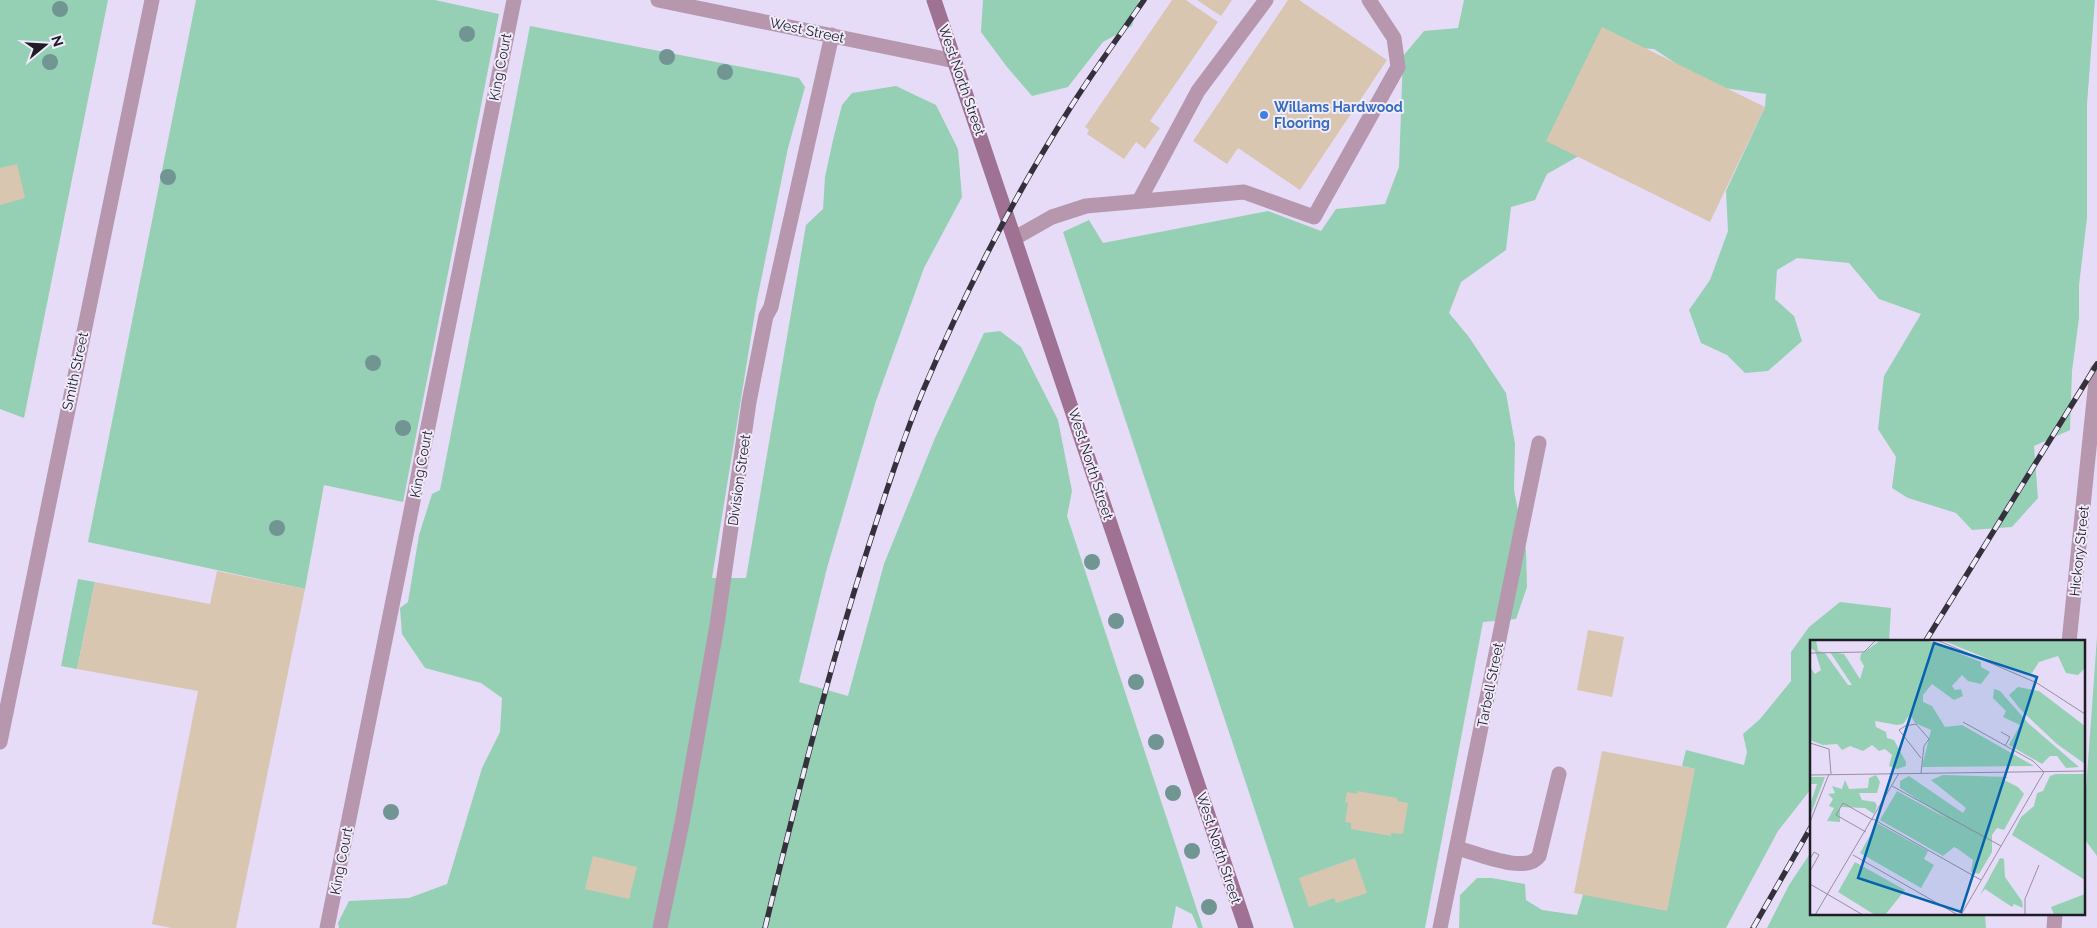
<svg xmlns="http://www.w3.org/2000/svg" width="2097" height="928" viewBox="0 0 2097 928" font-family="Raleway,sans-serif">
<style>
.green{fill:#95d0b5}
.building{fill:#d9c6b0}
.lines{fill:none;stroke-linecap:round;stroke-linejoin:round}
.lane{stroke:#b697ad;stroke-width:15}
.street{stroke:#b697ad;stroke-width:15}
.secondary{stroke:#9f7293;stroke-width:15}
.rail-casing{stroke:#35313c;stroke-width:5.5}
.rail{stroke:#f1ecfc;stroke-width:4;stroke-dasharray:11;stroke-linecap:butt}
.tree{fill:#719593}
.shop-dot{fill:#3f7fe0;stroke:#f1ecfc;stroke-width:2}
.labels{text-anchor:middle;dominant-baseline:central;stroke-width:4;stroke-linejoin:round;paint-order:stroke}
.street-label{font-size:14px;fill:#201c26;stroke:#f1ecfc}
.shop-label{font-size:14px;font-weight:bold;fill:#366cbe;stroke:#f1ecfc;text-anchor:start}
.inset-road{fill:none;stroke:#978fa3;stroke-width:1}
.view{fill:#0462af;fill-opacity:0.15;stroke:#0462af;stroke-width:2.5}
.inset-edge{fill:none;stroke:#201c26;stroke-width:2.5}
</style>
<rect width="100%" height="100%" fill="#e6dcf7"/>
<path class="green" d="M0 0H108L24 418 0 409Z
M196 0H435L499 14 403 502 324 485 305 589 88 542Z
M983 0H1139L1132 26 1103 42 1068 87 1032 96 1007 67 981 32Z
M1464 0H2095L2087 104V218L2079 285V318L2072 371 2070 430 2034 446 2038 498 2012 527 1972 530 1956 513 1908 498 1892 488 1896 457 1878 429 1884 376 1921 314 1879 299 1849 263 1797 258 1777 270 1775 299 1794 316 1802 341 1768 371 1745 373 1727 355 1701 343 1689 310 1710 280 1728 231 1726 191 1765 107 1766 94 1710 86 1654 49 1617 47 1584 153 1547 174 1535 200 1511 207 1506 250 1461 282 1449 313 1469 337 1506 393 1515 444 1514 490 1526 551 1527 587 1516 619 1483 622 1425 928H1294L1063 232 1089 220 1103 243 1268 211 1321 231 1336 209 1385 204 1399 167 1403 56 1424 31 1458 28Z
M530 26 799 78 805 87 788 148 757 300 712 578H746L806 225 823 209 825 177 833 140 842 105 852 93 896 86 936 105 958 149 962 197 924 268 876 401 827 568 799 682 848 696 884 564 935 438 984 333 1000 331 1021 347 1058 420 1072 491 1067 516 1203 928H1198L1192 914 1176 906 1172 928H339L338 923 349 901 409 898 447 884 482 768 500 732 502 698 481 683 425 668 402 634 400 608 408 602 419 535 432 494 440 490Z
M78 579 95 582 77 669 61 666Z
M1840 602 1891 608 1889 642H1811V789L1778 831 1726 928H1459L1460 895 1477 878H1492L1525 884 1526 900 1542 910 1577 915 1583 895 1695 769 1682 766 1686 750 1744 765 1747 752 1743 734 1760 719 1791 681V652L1809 627Z
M2097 637V856L2083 837V831Z
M1811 852V914H1985L1986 928H1767L1789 885Z"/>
<path class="building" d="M1172 0H1186L1218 22 1150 121 1160 128 1145 149 1136 142 1124 159 1087 134 1089 130 1085 127Z
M1197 0H1232L1221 16Z
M1288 0H1299L1387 60 1300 190 1238 148 1227 164 1193 141Z
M1602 27 1765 107 1710 222 1546 141Z
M17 164 25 198 0 205V168Z
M217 571 305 589 236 928H171L152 924 198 691 77 669 95 582 210 604Z
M1588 630 1624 637 1612 697 1577 690Z
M1602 751 1695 769 1667 911 1574 893Z
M1357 791 1397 798V801L1408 803 1403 834 1391 833V836L1351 829V823L1345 822 1348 803 1345 802 1347 792 1357 794Z
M593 856 637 867 629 899 585 889Z
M1355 858 1367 893 1336 903 1334 898 1309 907 1299 878Z"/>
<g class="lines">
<path class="lane" d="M1139 201 1198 91 1266 0
M1015 238 1052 217 1086 206 1244 192 1314 217 1398 67 1394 38 1369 0
M1457 848C1477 853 1526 875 1539 856L1559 774
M327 928 514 0"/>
<path class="street" d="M658 0 955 61
M2069 642 2097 371
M0 742 152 0
M660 928 682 823 717 625 749 402 766 316 771 307 832 35
M1440 928 1539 443
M2054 928 2055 914"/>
<path class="secondary" d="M934 0 1246 928"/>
<defs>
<path id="rail" d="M1925 642 2097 364
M765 928C796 801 827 675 867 551 884 498 901 444 922 393 964 294 1014 196 1072 105 1095 69 1120 35 1144 0
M1753 928 1811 827"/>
</defs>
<use href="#rail" class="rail-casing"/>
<use href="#rail" class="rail"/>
</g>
<g class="tree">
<circle cx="60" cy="9" r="8"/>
<circle cx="467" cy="34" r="8"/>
<circle cx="667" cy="57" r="8"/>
<circle cx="50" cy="62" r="8"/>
<circle cx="725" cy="72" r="8"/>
<circle cx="168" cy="177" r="8"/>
<circle cx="373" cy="363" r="8"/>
<circle cx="403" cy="428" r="8"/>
<circle cx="277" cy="528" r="8"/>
<circle cx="1092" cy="562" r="8"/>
<circle cx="1116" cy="621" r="8"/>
<circle cx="1136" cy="682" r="8"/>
<circle cx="1156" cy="742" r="8"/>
<circle cx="1173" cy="793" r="8"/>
<circle cx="391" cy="812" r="8"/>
<circle cx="1192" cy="851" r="8"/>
<circle cx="1209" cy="907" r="8"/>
</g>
<circle class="shop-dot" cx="1264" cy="115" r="5"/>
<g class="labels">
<g class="street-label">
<text transform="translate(807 30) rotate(12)">West Street</text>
<text transform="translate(500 67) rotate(-79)">King Court</text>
<text transform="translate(962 80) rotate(71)">West North Street</text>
<text transform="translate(75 371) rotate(-78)">Smith Street</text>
<text transform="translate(421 464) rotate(-79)">King Court</text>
<text transform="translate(1091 464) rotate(72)">West North Street</text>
<text transform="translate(739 480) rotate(-82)">Division Street</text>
<text transform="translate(2079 551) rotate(-84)">Hickory Street</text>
<text transform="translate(1490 685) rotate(-79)">Tarbell Street</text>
<text transform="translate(1219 848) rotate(72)">West North Street</text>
<text transform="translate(341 861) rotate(-79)">King Court</text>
</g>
<g class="shop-label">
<text x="1274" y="107">Willams Hardwood<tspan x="1274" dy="16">Flooring</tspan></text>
</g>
</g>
<g transform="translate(1810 640)">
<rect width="275" height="275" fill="#e6dcf7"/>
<path d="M0 0H6L8 11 15 13 38 45H42L20 12 34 14 50 39 54 26 50 19 51 14 71 0H116L171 22V27L180 32 171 44 158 41 152 35 142 46 145 50 151 49 153 56 144 60 122 44 113 55V62L122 66 135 87 152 85 224 126 112 127 121 90 105 83 100 74 93 84 87 85 65 81 66 87 76 92 77 98 84 100 96 122V126L87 129 79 126 82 115 75 109 69 111 62 105 53 111 40 106 32 110 27 104 13 105 0 100V27L5 34 11 30 5 11 0 8ZM132 0H275V28L268 35 256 33 248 16 229 22 222 33 217 35ZM208 47 229 51 275 86V124L247 104 211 70 199 55ZM184 49 190 51 219 84 269 127 256 128 247 116H240L232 124 199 105 210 85 193 77 196 71 183 58ZM246 134H275V240L202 195 211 177 224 166 227 153 233 151 240 136ZM66 135 70 142 67 153H49L52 160 65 162 67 166 64 174 55 168 30 167V182L17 181 24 168 19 166 23 159 18 154 25 153 22 146 32 149 35 140 39 149 58 148 59 138ZM133 135 199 137 192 139 208 147 214 154 194 190 187 188 182 195V212L169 234 161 232 163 220 148 209 144 207 133 216 70 180 87 151 138 179 90 148V141L99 136 153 173 156 168 121 140ZM0 137H15L0 176V165L7 144H0ZM67 183 118 211 114 219 124 225 111 248 50 213ZM190 218 194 219 195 237 212 261 213 268 204 264 202 267 175 249 170 255ZM45 222 95 250 75 275H65L28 252ZM275 254V275H244L241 267Z" fill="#95d0b5"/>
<path class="inset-road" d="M127 0 227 43 275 74M0 13 54 12 66 0M191 92 200 97 195 106M0 103 19 109 21 134M111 133 114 106 119 99 106 84 95 86 89 90 111 118M0 135 275 131M82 146 191 206M63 179 171 240M0 182 19 134M56 192 26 175 33 163 63 180M43 215 148 275M0 219 4 212 9 215 0 231M0 244 53 275M5 275 89 133M151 275 234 132 223 121 153 82M215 275V259L229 225"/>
<path class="view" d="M124 3 227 37 151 272 48 238Z"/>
<rect width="275" height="275" class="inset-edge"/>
</g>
<g transform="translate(45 45) rotate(72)" stroke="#f1ecfc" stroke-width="4" paint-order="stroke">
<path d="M0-4L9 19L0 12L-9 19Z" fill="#201c26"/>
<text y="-8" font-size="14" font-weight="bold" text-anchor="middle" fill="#201c26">N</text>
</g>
</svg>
